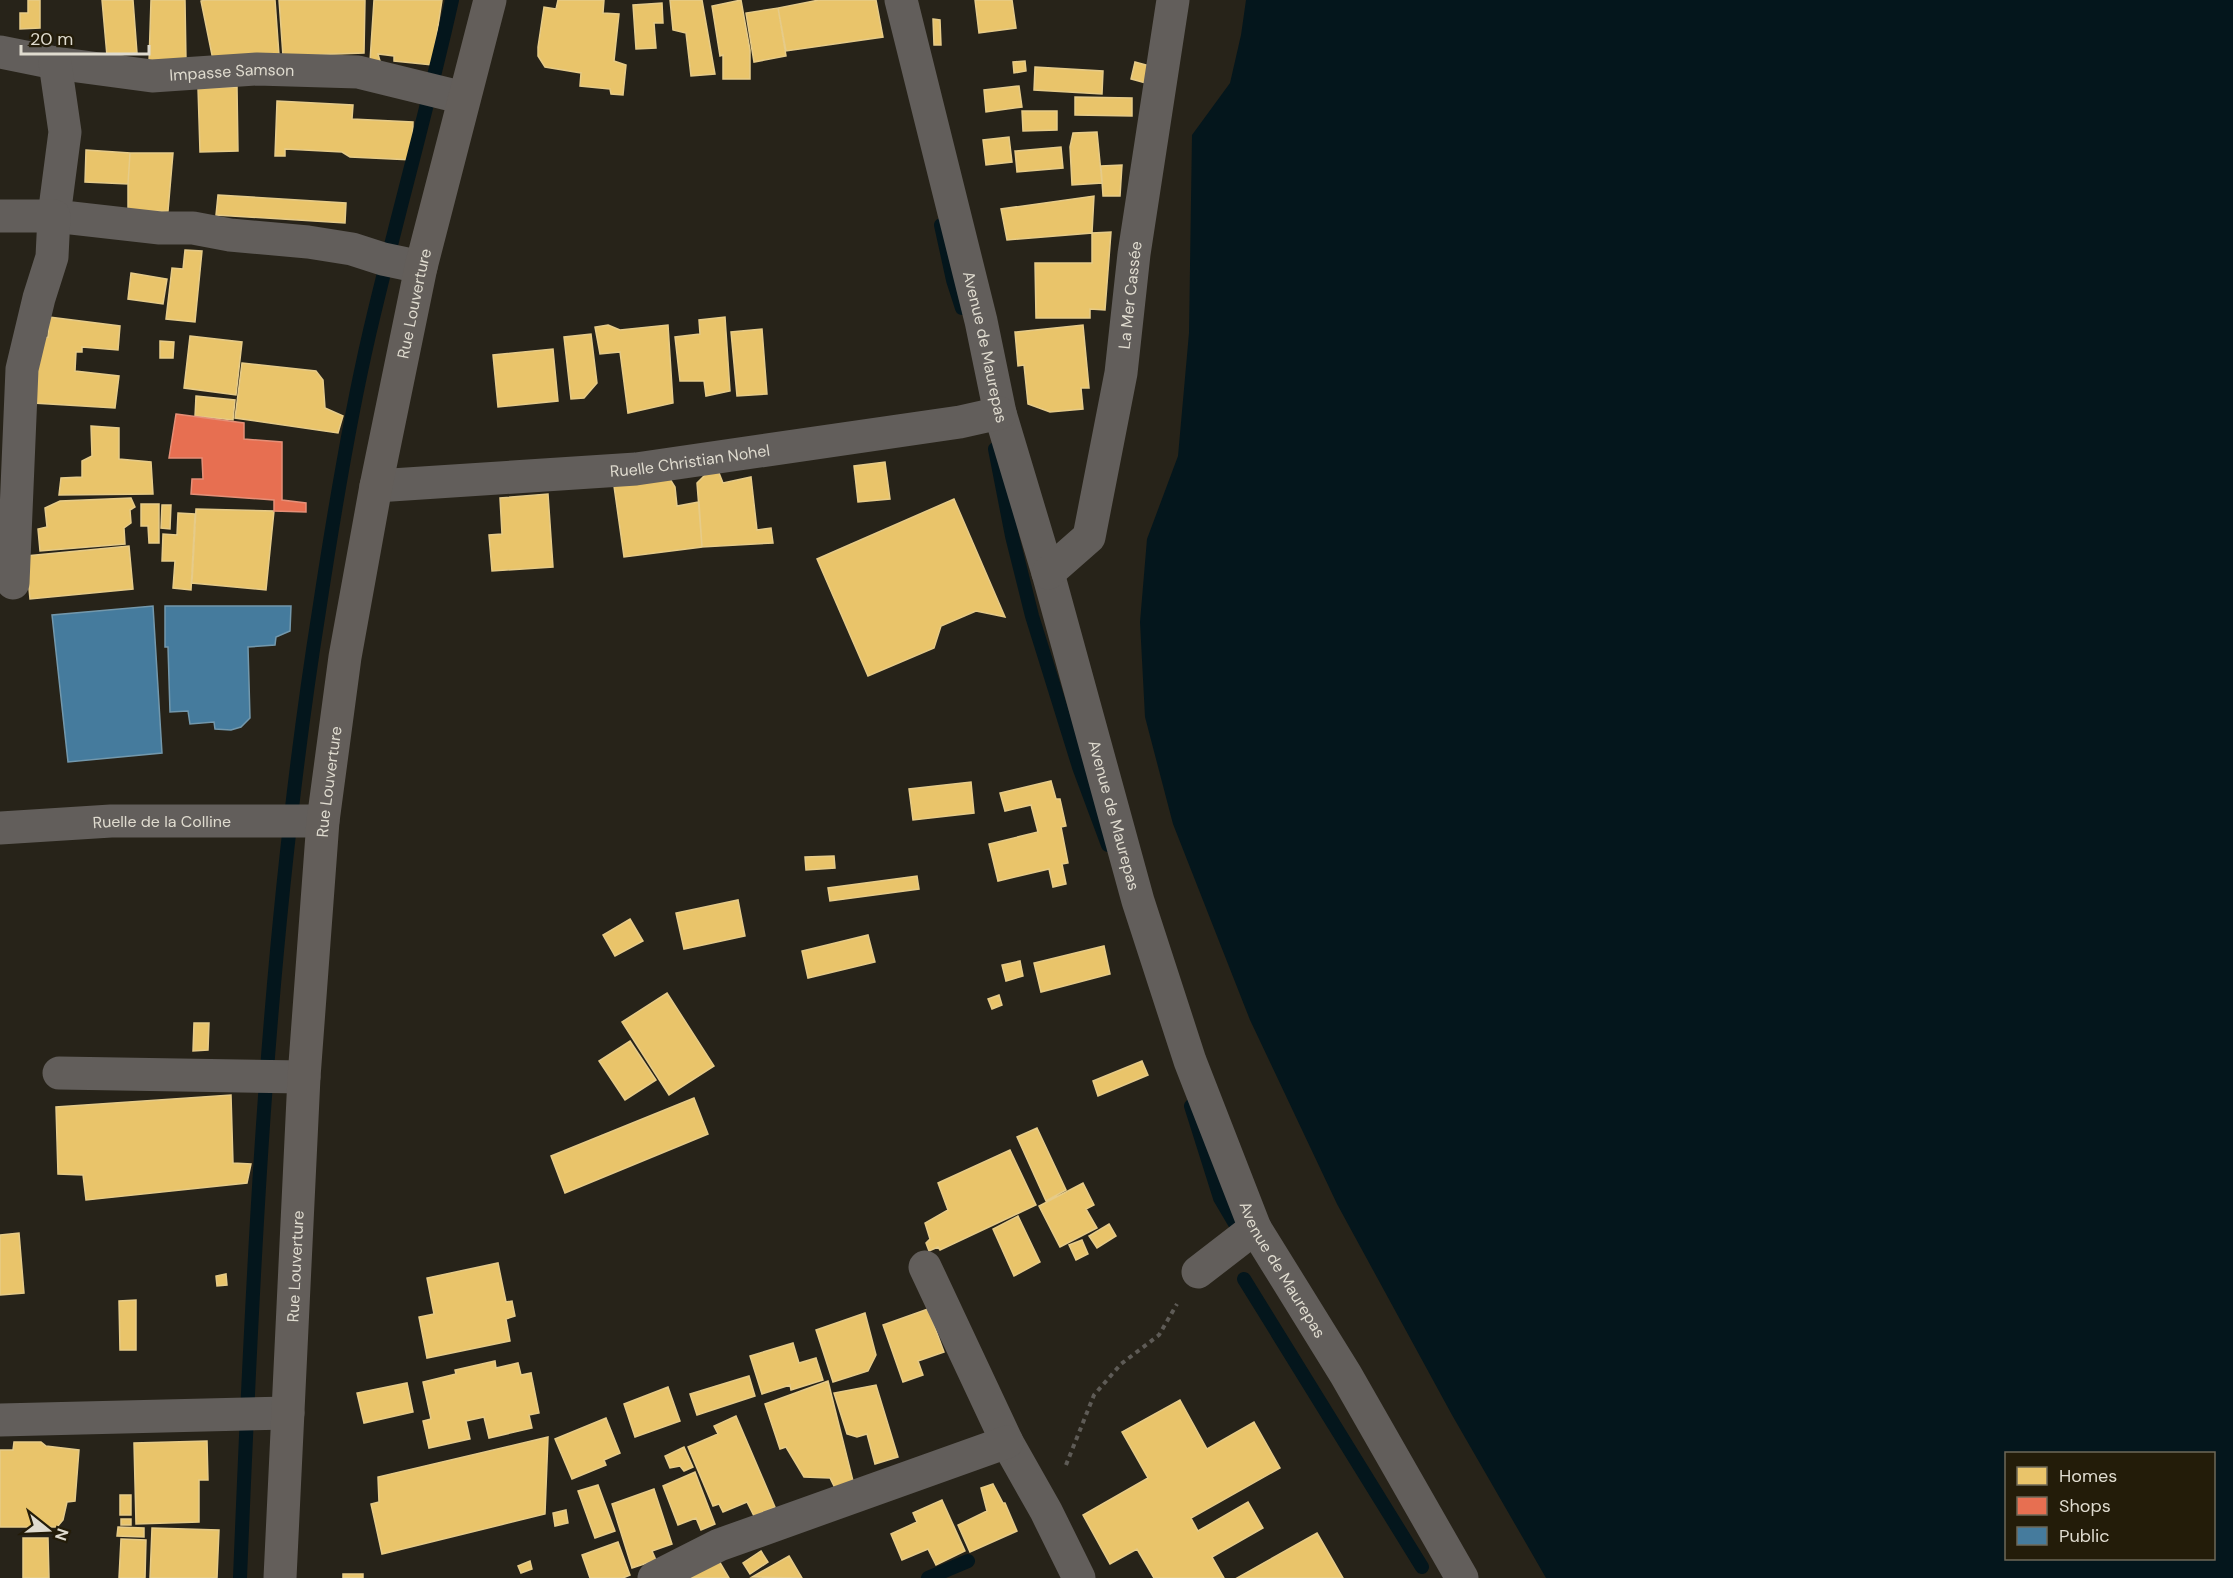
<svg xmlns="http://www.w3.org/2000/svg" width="2233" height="1578" viewBox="0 0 2233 1578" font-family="'DM Sans',sans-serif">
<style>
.water{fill:#04161c;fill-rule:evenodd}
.homes{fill:#e9c46a;stroke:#e6cb88;stroke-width:1.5}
.shops{fill:#e76f51;stroke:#e58f77;stroke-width:1.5}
.public{fill:#457b9d;stroke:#7398ac;stroke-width:1.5}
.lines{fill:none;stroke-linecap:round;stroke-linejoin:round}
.stream{stroke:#04161c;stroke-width:14}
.path{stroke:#5e5b56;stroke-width:4;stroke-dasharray:4.5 4.5;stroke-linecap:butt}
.minor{stroke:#625e5b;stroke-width:33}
.major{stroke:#635e5a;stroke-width:33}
.labels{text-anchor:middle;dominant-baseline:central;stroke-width:6;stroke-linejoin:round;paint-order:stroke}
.street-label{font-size:16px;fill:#dfdbcf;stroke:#231c09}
</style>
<rect width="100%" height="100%" fill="#272319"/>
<path class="water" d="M1246 0H2233V1578H1546L1452 1415 1337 1204 1250 1020 1173 824 1145 717 1140 622 1147 539 1178 456 1189 333 1192 135 1230 83 1241 35ZM2006 1454H2214V1558H2006Z"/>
<path class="homes" d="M28 0H40V28L20 29V13H28Z
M102 0H133L137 53 107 56Z
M151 0H185L186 61 149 62Z
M205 0H275L279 55 213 60 201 1Z
M279 0H365L364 53 283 56Z
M374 0H442L432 65 394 61V56L378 54 380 61H370Z
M558 0H604L603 13 619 14 614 61 626 65 623 95 611 94 610 89 580 86 581 73 545 67 538 56V47L544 7 556 9Z
M670 0H702L715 74 691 76 686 33 673 30Z
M741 0 750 50V79H723V55L720 56 712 6Z
M819 0H876L883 37 786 51 778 8Z
M975 0H1012L1016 28 979 33Z
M662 3 663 23H654L656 48 636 49 633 5Z
M778 8 786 56 754 62 746 13Z
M933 19 940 20 941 45H934Z
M1025 61 1026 71 1014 73 1013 62Z
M1135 62 1150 66 1146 83 1131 79Z
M1035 67 1103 71 1102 94 1034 90Z
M1019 86 1022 107 986 112 984 90Z
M237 87 238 151 200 152 198 88Z
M1075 97 1132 98V116L1075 115Z
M277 101 353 105 352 119 413 122 412 160 350 157 342 152 285 149V156H275Z
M1022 111H1057V130L1023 131Z
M1097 132 1102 183 1072 185 1070 147 1073 133Z
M1009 137 1012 162 986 165 983 140Z
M1061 147 1063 168 1017 172 1015 151Z
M86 150 130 153 128 184 85 182Z
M130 153H173L168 211 128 212V184Z
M1122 165 1120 196H1103L1101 166Z
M218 195 346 203 345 223 216 215Z
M1094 196 1092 233 1007 240 1001 209Z
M1111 232 1105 310 1090 309V318H1036L1035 263H1092V233Z
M185 250 202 251 195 322 166 319 172 268 183 269Z
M131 273 167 279 163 304 128 299Z
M49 317 120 326 118 350 82 347V352H76L75 371 119 376 115 408 33 403 36 339 48 337Z
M725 317 730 391 706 396 704 381H680L675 337 700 334 699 320Z
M608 325 620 330 668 325 673 403 628 413 620 352 600 354 595 327Z
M1083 325 1089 388H1081L1083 409 1050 412 1028 404 1024 365 1018 366 1015 332Z
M762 329 767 394 737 396 731 332Z
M591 334 597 383 584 398 571 399 564 337Z
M190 336 242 342 236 395 184 388Z
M160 341 174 342 173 358H160Z
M553 349 558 401 498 407 493 355Z
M242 363 316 371 323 380 325 408 343 416 338 433 235 418Z
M196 396 235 400 233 420 195 416Z
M91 426 119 428V459L151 462 153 494 59 495 61 478 82 477V461L92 456Z
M885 462 890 499 858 502 854 466Z
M708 472 719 473 723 483 751 477 757 530 771 528 773 543 702 547 697 483Z
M613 479H670L675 487 677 506 699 502 702 547 624 557Z
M548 494 553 567 492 571 489 535 502 534 500 498Z
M131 498 135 507 130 510 131 523 124 528 125 544 40 551 38 529 47 527 45 508 60 501Z
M954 499 1005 617 976 611 941 626 934 648 868 676 817 559Z
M141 504H159V543H149L148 526H141Z
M162 505H171L170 529 161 528Z
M196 509 274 511 266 590 192 583Z
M178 513 195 514 191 590 173 588 175 561H162L163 534 177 535Z
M129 546 133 589 30 599 26 556Z
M1051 781 1056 799H1060L1066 826 1061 827 1068 863 1062 864 1066 884 1053 887 1049 869 998 881 989 844 1038 832 1031 805 1005 811 1000 793Z
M971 782 974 813 913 820 909 789Z
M834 856 835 868 806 870 805 857Z
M917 876 919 889 830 901 828 888Z
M738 900 745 936 684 949 676 913Z
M630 919 643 941 615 956 603 935Z
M868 935 875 962 808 978 802 951Z
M1104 946 1110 974 1041 992 1034 963Z
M1020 961 1023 976 1006 981 1002 965Z
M667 993 714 1066 669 1095 622 1022Z
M999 995 1002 1005 992 1009 988 999Z
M194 1023H209L208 1050 193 1051Z
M630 1041 656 1080 625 1100 599 1061Z
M1142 1061 1148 1075 1098 1096 1093 1081Z
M231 1095 233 1163 251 1164 247 1183 86 1200 83 1175 58 1174 56 1107Z
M694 1098 708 1134 565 1193 551 1156Z
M1037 1128 1066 1190 1046 1201 1017 1137Z
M1010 1150 1036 1205 940 1250 938 1247 929 1251 926 1243 930 1239 925 1223 948 1210 938 1183Z
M1083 1183 1094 1205 1086 1209 1097 1228 1060 1247 1039 1206Z
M1018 1216 1040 1262 1014 1276 993 1229Z
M1109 1224 1116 1236 1097 1248 1089 1236Z
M19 1233 24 1293 0 1295V1235Z
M1082 1240 1088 1254 1076 1260 1069 1245Z
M498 1263 506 1302 512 1301 515 1316 506 1319 510 1341 427 1358 419 1317 434 1314 427 1278Z
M226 1274 227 1285 217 1286 216 1276Z
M136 1300V1350H120L119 1301Z
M928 1309 944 1352 918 1361 923 1375 903 1382 883 1325Z
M865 1313 876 1355 868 1371 833 1382 816 1330Z
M793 1343 799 1363 816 1358 823 1380 791 1390 790 1385 762 1394 750 1356Z
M495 1361 496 1368 518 1363 521 1375 531 1373 539 1413 529 1415 532 1428 489 1438 484 1417 466 1421 470 1439 429 1448 423 1421 431 1419 423 1382 456 1374 455 1370Z
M749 1376 755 1396 697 1415 690 1394Z
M828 1381 853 1481 835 1488 830 1478 804 1477 786 1447 780 1449 765 1404Z
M407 1383 413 1412 364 1423 357 1393Z
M876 1385 898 1457 875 1464 867 1434 857 1437 847 1434 834 1393Z
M668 1387 680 1421 635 1437 624 1404Z
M1180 1400 1207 1449 1254 1422 1280 1468 1191 1518 1198 1531 1248 1502 1263 1528 1212 1557 1224 1578H1154L1137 1549 1110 1564 1083 1515 1148 1478 1122 1432Z
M736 1416 775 1507 754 1516 747 1502 723 1512 719 1504 713 1506 688 1447 718 1434 714 1426Z
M606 1418 620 1453 604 1460 606 1465 572 1479 555 1439Z
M548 1437 545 1514 382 1554 371 1504 379 1502 378 1477Z
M207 1441 208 1480H199V1522L136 1524 134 1443Z
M14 1442H41L46 1446 79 1450 75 1501 67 1502 63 1520 57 1527H0V1450H13Z
M684 1447 693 1467 684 1471 680 1466 670 1468 665 1456Z
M695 1472 715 1524 701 1530 696 1518 678 1525 663 1486Z
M993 1484 1003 1503H1005L1017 1531 970 1552 958 1525 987 1511 981 1488Z
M598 1485 615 1531 595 1538 578 1491Z
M654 1489 672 1544 652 1551 656 1560 632 1568 612 1504Z
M120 1495H131V1515H120Z
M942 1500 965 1551 936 1565 928 1549 902 1560 891 1534 917 1522 913 1513Z
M566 1510 568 1523 555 1526 553 1513Z
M121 1519H131V1525H121Z
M118 1527 144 1528V1537L117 1536Z
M152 1528 219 1530 217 1578H150Z
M1317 1533 1343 1578H1237Z
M23 1538H48L49 1578H23Z
M121 1539 146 1540 145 1578H119Z
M618 1542 630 1575 623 1578H590L582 1555Z
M761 1551 768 1562 750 1574 743 1563Z
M789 1556 802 1578 752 1577Z
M530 1561 532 1569 521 1573 518 1566Z
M719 1561 729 1578H687Z
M343 1574H363V1578H343Z"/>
<path class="shops" d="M176 414 244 423V439L282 442V500L306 503V512L274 511V500L191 494 192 479H203L202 458H169Z"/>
<path class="public" d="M153 606 162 753 68 762 52 615Z
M165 606H291L290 631 276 637 275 645 248 647 250 718 241 727 231 730 215 729 214 722 190 724 188 711 170 712 168 647H165Z"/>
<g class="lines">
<path class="stream" d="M941 225 953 280 962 308
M995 449 1012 536 1032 616 1079 767 1108 845
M1191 1106 1220 1198 1237 1227
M1244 1279 1422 1567
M240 1578C253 1254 268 931 319 611 333 519 348 426 369 335 395 223 427 112 452 0
M928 1578 968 1561"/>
<path class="path" d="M1066 1465 1094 1395 1121 1364 1159 1335 1177 1304"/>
<g class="minor">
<path id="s1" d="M901 0 981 321 1000 413 1048 573 1138 901 1190 1061 1255 1228 1346 1375 1462 1578"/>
<path id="s2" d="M0 52 55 63 152 76 257 69 358 72 464 98"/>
<path d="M55 63 65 132 54 216 160 228H193L230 235 308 242 352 249 383 259 421 267"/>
<path d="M0 216H54L52 257 39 298 22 369 13 583"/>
<path id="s3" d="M376 486 636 469 960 422 1000 413"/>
<path id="s4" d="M1048 573 1089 537 1121 373 1134 254 1173 0"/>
<path id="s5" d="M0 828 111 821H323"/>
<path d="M59 1073 304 1077"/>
<path d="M925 1267 1007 1442 1046 1511 1079 1578"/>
<path d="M1198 1272 1255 1228"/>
<path d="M0 1420 288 1413"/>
<path d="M654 1578 719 1545 1007 1442"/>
</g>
<path class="major" id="s6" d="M280 1578 304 1077 323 821 345 657 376 486 421 267 490 0"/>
</g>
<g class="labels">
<g class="street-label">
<text stroke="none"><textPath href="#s2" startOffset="234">Impasse Samson</textPath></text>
<text stroke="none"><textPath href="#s4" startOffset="300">La Mer Cassée</textPath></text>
<text stroke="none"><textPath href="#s6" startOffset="1284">Rue Louverture</textPath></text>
<text stroke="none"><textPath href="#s1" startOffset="357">Avenue de Maurepas</textPath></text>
<text stroke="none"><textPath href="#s3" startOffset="315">Ruelle Christian Nohel</textPath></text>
<text stroke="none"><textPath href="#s6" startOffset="798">Rue Louverture</textPath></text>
<text stroke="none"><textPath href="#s1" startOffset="843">Avenue de Maurepas</textPath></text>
<text stroke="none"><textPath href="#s5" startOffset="162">Ruelle de la Colline</textPath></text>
<text stroke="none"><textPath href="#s6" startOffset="312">Rue Louverture</textPath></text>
<text stroke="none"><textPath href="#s1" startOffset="1329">Avenue de Maurepas</textPath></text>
</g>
</g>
<rect x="2005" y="1452" width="210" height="108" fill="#231c09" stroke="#6e6858" stroke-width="1.5"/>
<rect x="2017" y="1467" width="30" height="18" fill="#e9c46a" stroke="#6e6858" stroke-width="1.5"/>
<text x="2059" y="1482" font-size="18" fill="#dfdbcf">Homes</text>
<rect x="2017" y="1497" width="30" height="18" fill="#e76f51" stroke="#6e6858" stroke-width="1.5"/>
<text x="2059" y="1512" font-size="18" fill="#dfdbcf">Shops</text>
<rect x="2017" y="1527" width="30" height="18" fill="#457b9d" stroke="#6e6858" stroke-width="1.5"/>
<text x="2059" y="1542" font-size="18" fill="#dfdbcf">Public</text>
<g transform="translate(48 1530) rotate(108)" stroke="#231c09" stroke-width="4.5" paint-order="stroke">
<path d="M0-4.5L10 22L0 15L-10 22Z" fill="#dfdbcf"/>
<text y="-9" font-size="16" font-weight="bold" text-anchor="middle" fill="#dfdbcf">N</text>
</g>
<path d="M21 45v9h128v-9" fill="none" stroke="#dfdbcf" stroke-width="3"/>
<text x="30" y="45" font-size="18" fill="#dfdbcf" stroke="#231c09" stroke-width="4.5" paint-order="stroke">20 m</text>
</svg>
